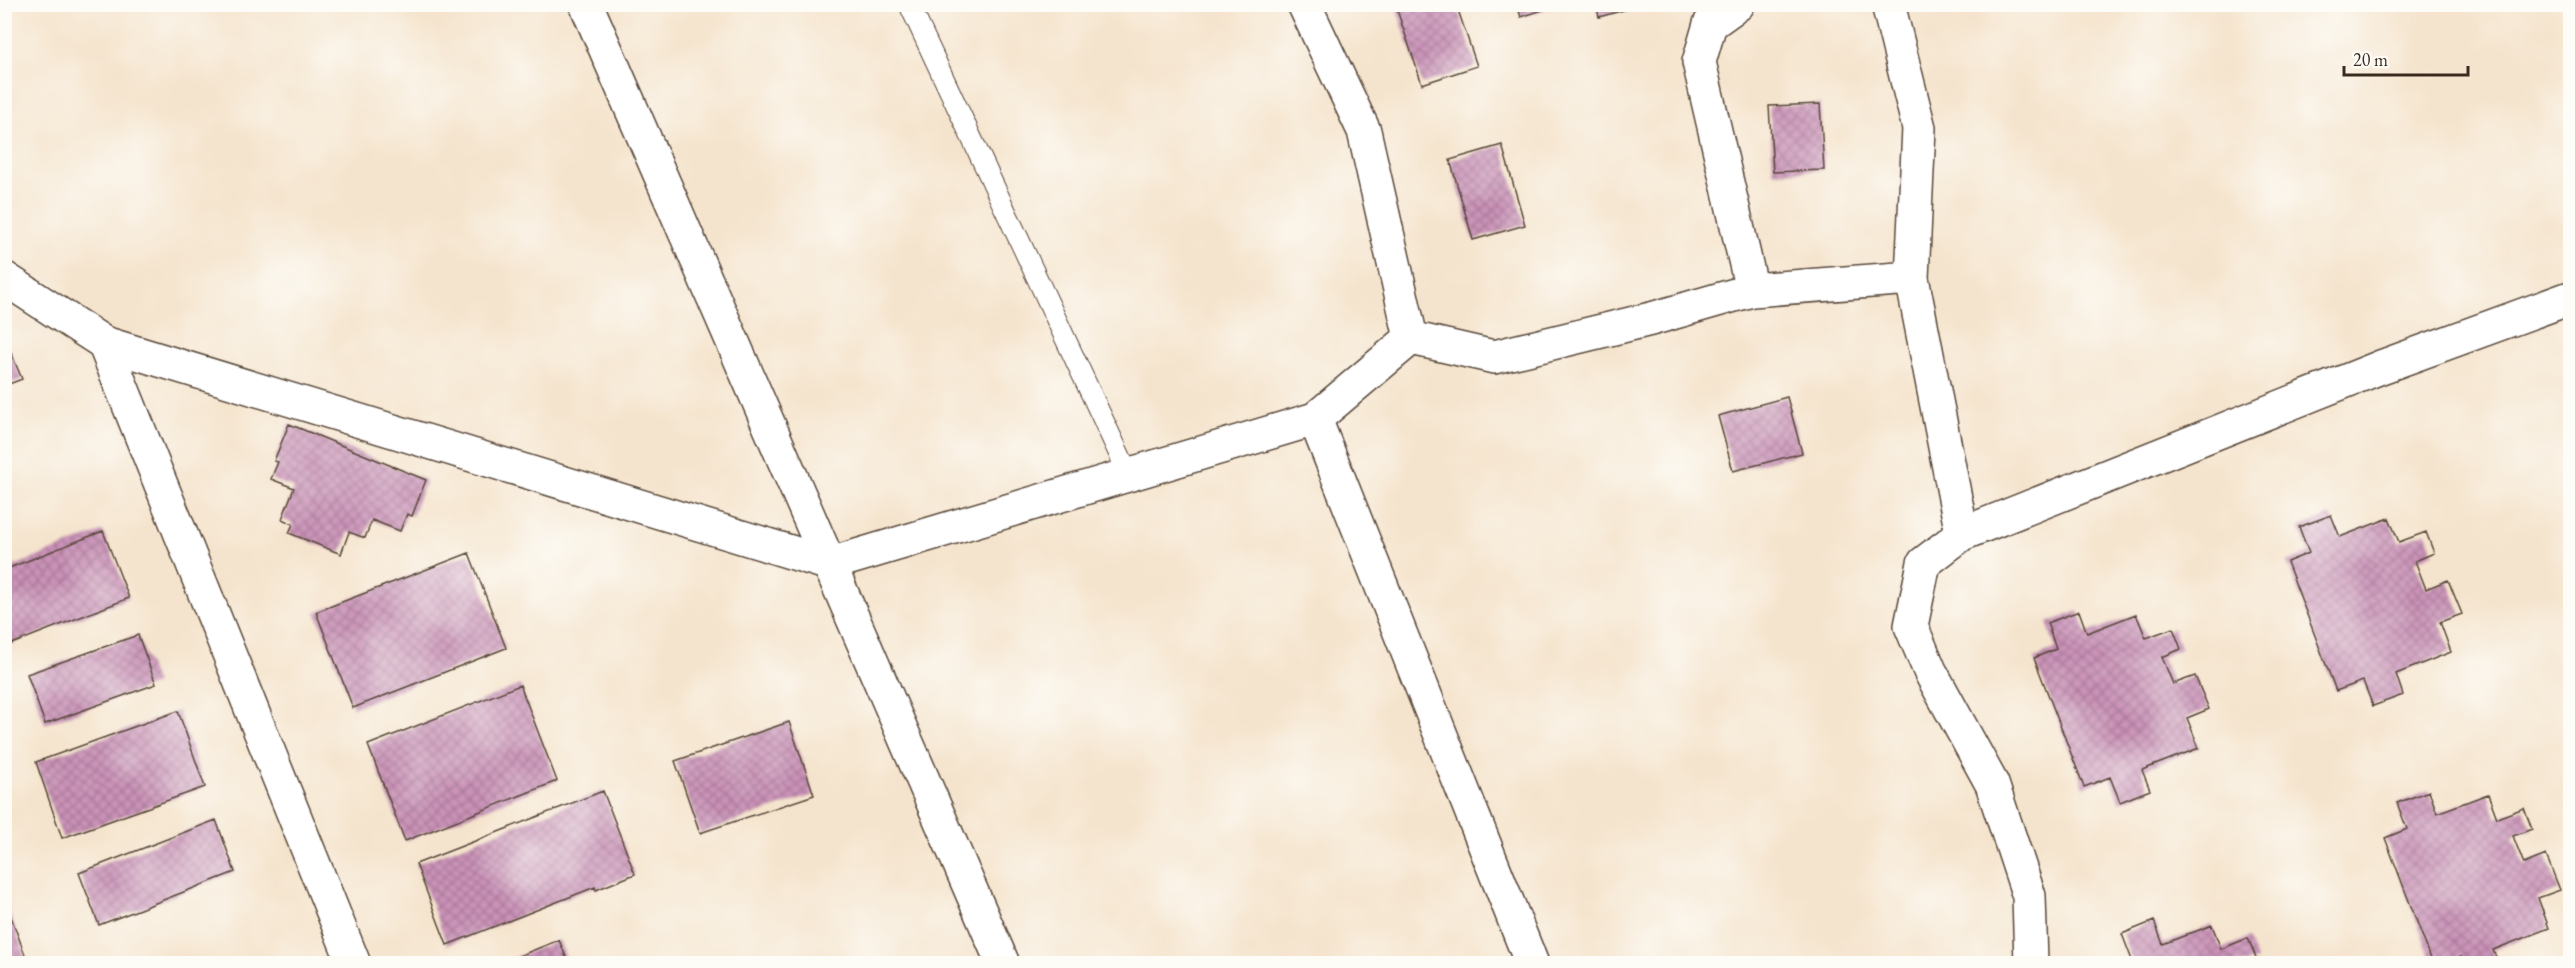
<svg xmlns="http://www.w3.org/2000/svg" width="2575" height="968" viewBox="0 0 2575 968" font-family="'EB Garamond',serif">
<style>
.building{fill:url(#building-cross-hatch)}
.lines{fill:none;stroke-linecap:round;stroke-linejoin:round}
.service-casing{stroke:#574638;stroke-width:22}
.minor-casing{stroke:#574638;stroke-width:36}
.tertiary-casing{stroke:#574638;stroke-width:36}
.service{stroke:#fff;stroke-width:20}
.minor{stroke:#fff;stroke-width:33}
.tertiary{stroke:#fff;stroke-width:33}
</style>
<defs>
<pattern id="building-cross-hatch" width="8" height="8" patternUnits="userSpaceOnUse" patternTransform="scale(1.5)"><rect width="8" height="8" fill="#ca92b8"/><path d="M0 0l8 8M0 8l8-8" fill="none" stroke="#a57795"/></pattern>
</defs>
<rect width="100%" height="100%" fill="#fdfcf7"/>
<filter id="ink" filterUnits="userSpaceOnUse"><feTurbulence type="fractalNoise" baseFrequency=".0167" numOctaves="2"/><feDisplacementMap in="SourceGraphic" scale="12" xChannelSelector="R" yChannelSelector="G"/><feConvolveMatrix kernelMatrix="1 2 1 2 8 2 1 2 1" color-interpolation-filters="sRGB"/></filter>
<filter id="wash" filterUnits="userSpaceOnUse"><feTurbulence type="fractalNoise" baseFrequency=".008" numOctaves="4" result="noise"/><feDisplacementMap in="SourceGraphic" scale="24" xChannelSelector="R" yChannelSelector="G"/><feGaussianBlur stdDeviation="1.35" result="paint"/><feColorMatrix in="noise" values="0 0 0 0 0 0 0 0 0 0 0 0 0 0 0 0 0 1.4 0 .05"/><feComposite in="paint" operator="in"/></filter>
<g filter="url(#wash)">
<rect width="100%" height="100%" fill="#f5e4cd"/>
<g id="blocks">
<path class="building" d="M1395 4H1456L1477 66 1422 84Z
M1517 4H1558V5L1521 17Z
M1596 4H1642V5L1599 17Z
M1820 104 1824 170 1773 172 1769 106Z
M1502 145 1525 225 1473 240 1450 160Z
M4 336 22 379 4 386Z
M1787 397 1802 453 1733 471 1718 416Z
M289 424 426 480 412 516 407 514 400 531 372 520 365 538 349 532 341 554 289 533 293 524 282 519 294 488 271 479 278 462 274 461Z
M2331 515 2340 537 2389 518 2399 542 2426 532 2434 553 2415 561 2426 589 2448 580 2462 614 2440 622 2451 652 2396 674 2403 695 2373 706 2363 681 2336 691 2287 562 2309 553 2299 527Z
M103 531 129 598 4 647V570Z
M469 553 506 648 353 708 316 612Z
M2079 611 2087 633 2136 614 2146 638 2173 628 2181 649 2162 657 2173 684 2195 676 2209 709 2187 718 2199 748 2142 770 2150 790 2120 802 2110 777 2084 787 2034 658 2056 649 2047 623Z
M138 635 156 684 45 724 27 674Z
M520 685 557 781 405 841 368 745Z
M178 711 205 787 62 838 36 762Z
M789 722 814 795 700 833 675 761Z
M603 791 635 874 596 890 595 887 447 945 416 864Z
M2429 791 2437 813 2488 794 2497 818 2524 808 2532 829 2513 836 2524 864 2546 855 2560 890 2538 898 2549 928 2493 950 2499 964H2464L2461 957 2443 964H2433L2385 838 2407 829 2397 803Z
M216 820 235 872 99 925 79 873Z
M4 898 27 960 17 964H4Z
M2154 921 2163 944 2212 925 2221 949 2248 938 2257 960 2247 964H2122L2132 960 2122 934Z
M559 940 569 964H501V963Z"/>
</g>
</g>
<g filter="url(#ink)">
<use href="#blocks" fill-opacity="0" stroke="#574638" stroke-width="1.5"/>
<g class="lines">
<defs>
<path id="service" d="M909 4 1129 475"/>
<path id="minor" d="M1738 4 1710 24 1699 62 1752 290
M1888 4 1919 128 1912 278 1962 534
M4 278 104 343 354 964
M1411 338 1494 357 1651 319 1752 290 1912 278
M104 343 830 564 1315 419 1411 338 1364 131 1304 4
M1315 419 1532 964
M2031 964 2029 896 1992 784 1930 671 1911 626 1924 563 1962 534 2381 367 2570 298"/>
<path id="tertiary" d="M586 4 1003 964"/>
</defs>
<use href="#service" class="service-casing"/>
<use href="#minor" class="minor-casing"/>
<use href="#tertiary" class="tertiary-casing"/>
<use href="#service" class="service"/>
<use href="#minor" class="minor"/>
<use href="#tertiary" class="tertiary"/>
</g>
</g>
<rect width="2575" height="968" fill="none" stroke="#fdfcf7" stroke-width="24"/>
<path d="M2344 66v9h124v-9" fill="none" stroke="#3b2a1e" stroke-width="3"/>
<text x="2353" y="66" font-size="18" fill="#3b2a1e" stroke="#fdfcf7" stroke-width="4.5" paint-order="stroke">20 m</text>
</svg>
